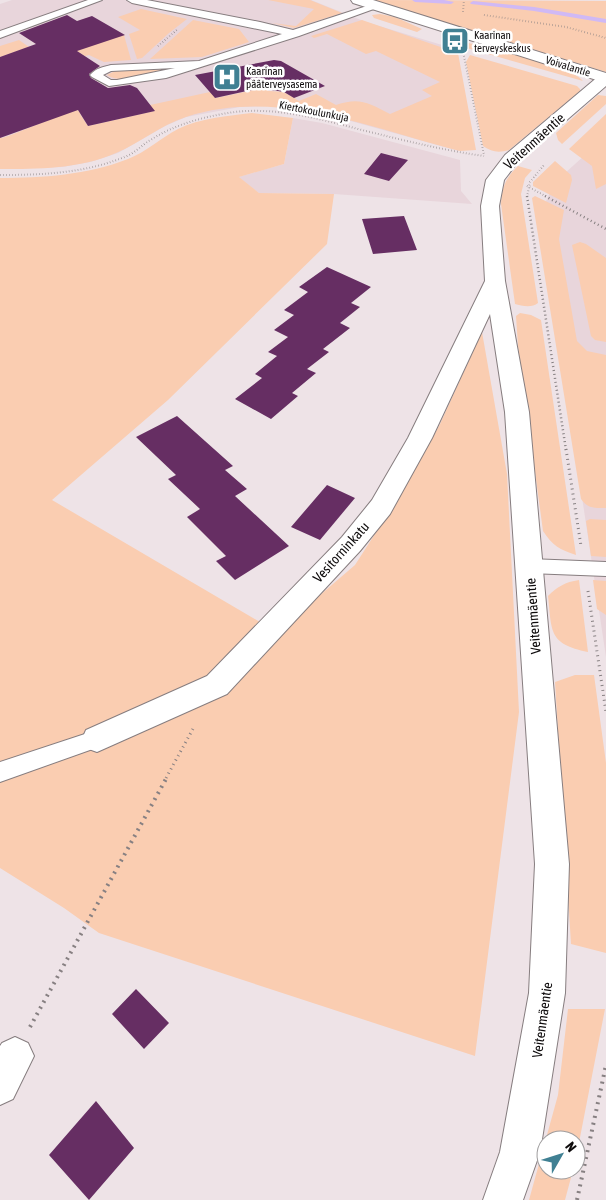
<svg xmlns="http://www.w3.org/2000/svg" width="606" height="1200" viewBox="0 0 606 1200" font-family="'Asap Condensed',sans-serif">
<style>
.built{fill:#e8d5db}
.green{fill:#facdb1}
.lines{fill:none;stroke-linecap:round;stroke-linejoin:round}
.stream{fill:#d0b9f5;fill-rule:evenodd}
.building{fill:#662e63}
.service-casing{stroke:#867d7f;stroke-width:2}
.minor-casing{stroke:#867d7f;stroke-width:2}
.tertiary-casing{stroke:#867d7f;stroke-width:2}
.path-far3{stroke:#878082;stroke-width:2;stroke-dasharray:0.5 2.5;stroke-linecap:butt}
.path-far2{stroke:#878082;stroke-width:2.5;stroke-dasharray:1 3;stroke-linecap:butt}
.path-far1{stroke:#878082;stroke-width:3;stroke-dasharray:1 4;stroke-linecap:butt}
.path{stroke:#878082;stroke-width:4;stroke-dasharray:2 5;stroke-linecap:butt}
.service{fill:#fff;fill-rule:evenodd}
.minor{fill:#fff;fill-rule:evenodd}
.tertiary{fill:#fff;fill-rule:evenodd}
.labels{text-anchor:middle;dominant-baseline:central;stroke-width:5;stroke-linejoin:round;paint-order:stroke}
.far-poi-label{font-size:11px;fill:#0e0b0c;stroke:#fff;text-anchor:start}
.far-street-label{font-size:11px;fill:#0e0b0c;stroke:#fff}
.street-label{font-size:14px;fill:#0e0b0c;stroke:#fff}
</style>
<rect width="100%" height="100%" fill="#eee3e7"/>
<path class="built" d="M12 0H311L366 22 452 48 459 151 329 115 269 106 240 107 186 117 165 126 118 153 90 162 62 167 0 169V4Z
M293 118 322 123 460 160 461 191 472 204 334 194 259 193 238 177 284 164Z
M606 136V657L543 237 544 206 554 183Z"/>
<path class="green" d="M268 0H310L342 13 294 28 272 23 296 26 314 9Z
M372 0 606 1V72Z
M141 9 187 19 169 33 142 58 137 59 129 34 140 30 118 17Z
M380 14 395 17 422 29 417 32 374 18 372 15Z
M193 20 239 29 249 42 202 57 150 59Z
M362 20 458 53 476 150 460 151C372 129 278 87 186 117 161 125 140 143 116 153 80 169 38 169 0 169V137L2 138 11 135 76 109 81 113 80 114 88 126 154 111 150 105 210 92 216 98 254 90 258 87 269 91 284 92 299 101 316 94 336 105C360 97 368 103 390 114L432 96 422 90 440 82 376 51 366 54 327 34 314 38 311 36Z
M124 35 131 60 104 62 89 55 85 56 73 49Z
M19 40 29 47 0 57V46Z
M460 41C483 46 571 65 583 81L456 45Z
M470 55 577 86 580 89V91L509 150C498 153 492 152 483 146L466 62Z
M171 69C153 73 123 86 107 75L115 71Z
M598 95 606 96V104L562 144 558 140 556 133Z
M252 113 293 118 284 164 239 177 259 193 334 194 327 244 168 400 52 500 277 632 355 565 402 492 440 424 482 332 507 474 519 712 475 1056 99 933 64 908 0 868V178C43 178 87 175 128 159 146 152 161 138 178 129 200 118 228 116 252 113Z
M606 114V184L596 189 592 166 569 149Z
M555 161 571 175 572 180 566 203 533 186V182Z
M518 166 532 170 525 178 521 194 538 303C532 308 522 306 515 304L501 204C502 186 506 178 518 166Z
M535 196 564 210 559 239 577 341 587 351 606 355V508C595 508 588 509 581 499L532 198Z
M580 242 586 244 606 258V342L595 340 591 336 572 245Z
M520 313 531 315 541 320 576 555C560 550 552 545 543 531L518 346 516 316Z
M590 519 606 520V557L591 556 586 521Z
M579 580 588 652C548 644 552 631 548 596 557 587 565 582 579 580Z
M593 580 606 581V615L597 609Z
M575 675H594L606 763V953L571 944 555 682Z
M568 1009H605L576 1158V1140H546V1170H573L565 1200H529L558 1095Z"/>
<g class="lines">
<path class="stream" d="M412 0H444L454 2 451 4 415 2Z
M473 1 534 7 606 19V23L534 11 471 4 470 3Z"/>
</g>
<path class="building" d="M67 15 77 21 92 16 125 35 77 51 100 66 89 74 91 78 108 88 130 85 137 88 155 111 88 126 78 110 0 138V57L36 44 19 33Z
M274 60 281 61 325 86 294 98 284 92 260 88 215 98 195 75Z
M381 153 408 160 389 181 364 174Z
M404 216 417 250 373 254 362 219Z
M327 267 371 287 351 303 360 307 340 323 350 328 323 349 329 352 307 369 316 373 292 393 298 396 271 419 235 399 262 378 255 374 277 356 268 352 288 337 274 330 294 315 284 310 308 292 299 287Z
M177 416 233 466 225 470 247 489 235 496 289 546 235 580 216 561 226 556 187 517 200 509 168 479 176 475 136 437Z
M327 485 355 498 320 540 291 527Z
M136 989 169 1023 144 1049 112 1014Z
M96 1101 134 1148 89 1200 49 1155Z"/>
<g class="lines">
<defs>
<path id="service" d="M88 0H102L0 38V31Z
M127 0H147L260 22 293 30 373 4H381L382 6 299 36 166 78 109 86 92 77 90 75C96 68 103 67 111 65L199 61 282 34 132 3ZM175 68 117 80H111L103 75 111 71Z
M529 559 606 562V576L529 573 523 571 520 566 523 561Z
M97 730 104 733 107 739 104 745 0 782V762Z"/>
<path id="minor" d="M606 73V86L517 163 504 180 499 206 505 281 529 412 569 864 565 993 540 1152 523 1200H483L500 1152 529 993 535 864 505 412 490 314 432 438 390 514 360 551 227 694 97 752 86 748 82 739 86 730 207 676 342 537 372 500 408 438 485 281 481 206 486 180 505 155 600 75Z
M15 1037 28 1043 34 1056 13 1099 0 1105V1046L2 1043Z"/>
<path id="tertiary" d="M351 0H373L606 73V83L353 3Z"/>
</defs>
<use href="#service" class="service-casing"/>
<use href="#minor" class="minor-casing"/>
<use href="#tertiary" class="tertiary-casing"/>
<path class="path-far3" d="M463 12 464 0
M484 15 566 27 606 38
M158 46 178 29
M464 56 484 155
M0 175C43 175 87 173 127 156 136 152 143 144 152 139 176 124 206 116 235 112 278 107 320 119 362 130 402 140 442 150 484 156
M527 186 547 197
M527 197 530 182 544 165"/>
<path class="path-far2" d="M527 196 566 450
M545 196 606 229"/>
<path class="path-far1" d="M566 449 581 546
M588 591 606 712
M166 778 194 727"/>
<path class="path" d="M30 1027 167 777
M577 1200 606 1065"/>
<use href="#service" class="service"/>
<use href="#minor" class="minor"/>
<use href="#tertiary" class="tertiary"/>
</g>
<defs>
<symbol id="bus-square" viewBox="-11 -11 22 22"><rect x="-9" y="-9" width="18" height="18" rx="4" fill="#408093" stroke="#fff"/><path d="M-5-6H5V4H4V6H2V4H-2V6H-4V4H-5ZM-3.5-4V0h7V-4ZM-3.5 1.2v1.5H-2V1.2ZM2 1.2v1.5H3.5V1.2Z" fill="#fff"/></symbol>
<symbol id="hospital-square" viewBox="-11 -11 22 22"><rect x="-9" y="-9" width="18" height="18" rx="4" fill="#408093" stroke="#fff"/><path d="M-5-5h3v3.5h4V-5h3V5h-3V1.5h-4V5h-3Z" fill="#fff"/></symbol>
</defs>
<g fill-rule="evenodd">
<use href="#bus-square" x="439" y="25" width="32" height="32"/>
<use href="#hospital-square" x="211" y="61" width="32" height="32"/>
</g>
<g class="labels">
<g class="far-poi-label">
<text x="474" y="35">Kaarinan<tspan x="474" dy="13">terveyskeskus</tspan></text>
<text x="246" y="71">Kaarinan<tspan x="246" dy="13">pääterveysasema</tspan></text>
</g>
<g class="far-street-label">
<text transform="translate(568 66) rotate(17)">Voivalantie</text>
<text transform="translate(314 111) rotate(11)">Kiertokoulunkuja</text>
</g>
<g class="street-label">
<text transform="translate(534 141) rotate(-42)">Veitenmäentie</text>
<text transform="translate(341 552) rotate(-48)">Vesitorninkatu</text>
<text transform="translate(533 616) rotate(-94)">Veitenmäentie</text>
<text transform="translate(542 1020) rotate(-82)">Veitenmäentie</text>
</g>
</g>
<g transform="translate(561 1155) rotate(51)"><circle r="24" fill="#ffffff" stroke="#9f9d9e"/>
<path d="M0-4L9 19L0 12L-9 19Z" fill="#408093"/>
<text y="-8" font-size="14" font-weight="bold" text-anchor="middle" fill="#0e0b0c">N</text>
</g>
</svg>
